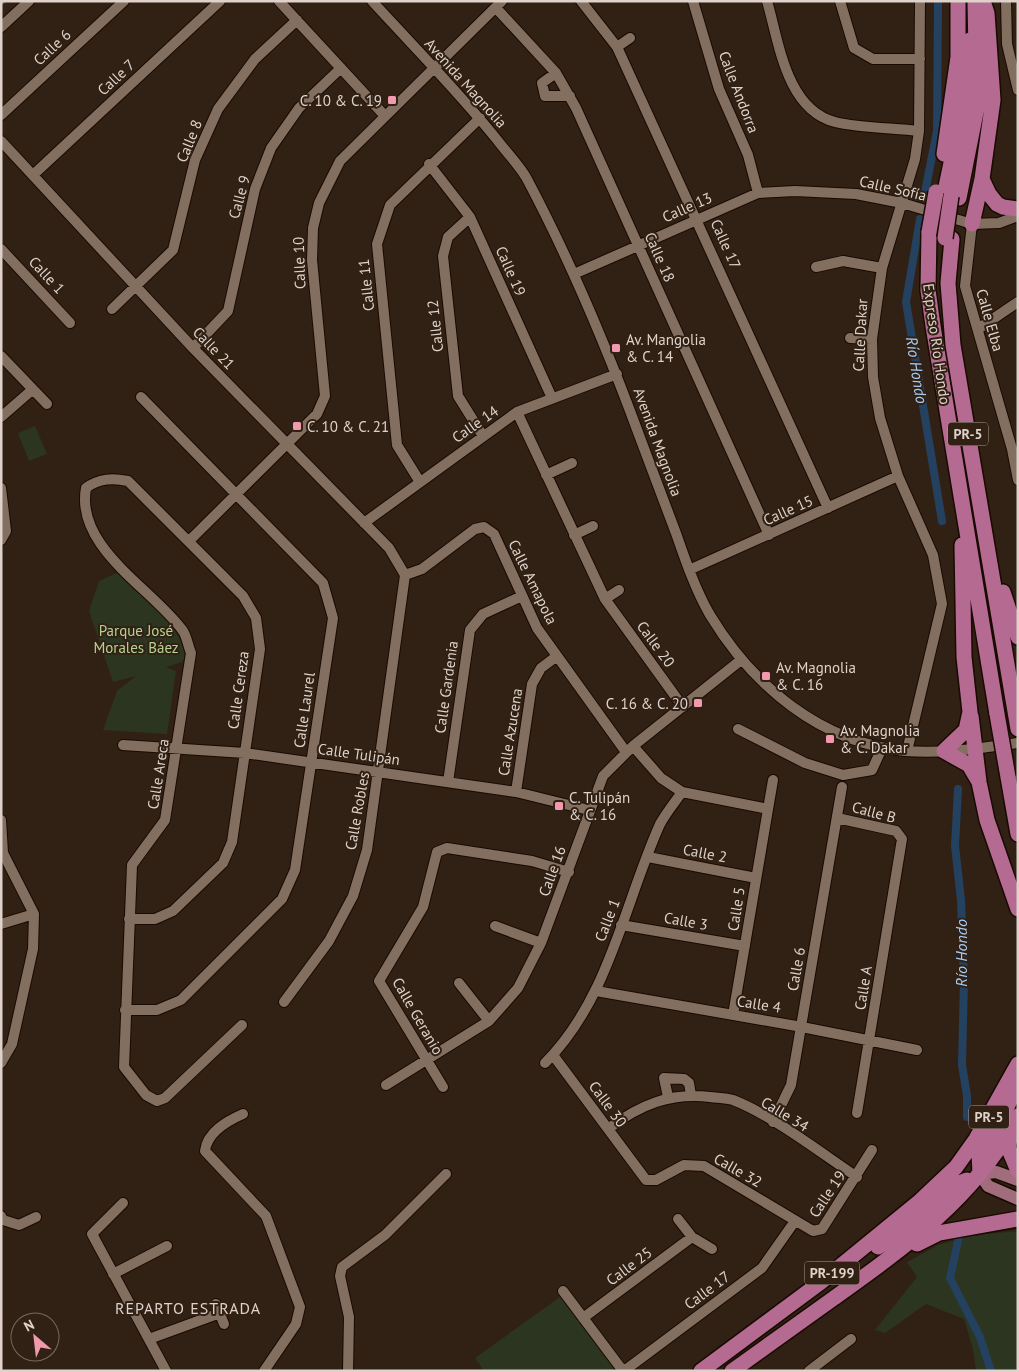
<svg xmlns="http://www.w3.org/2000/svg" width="1019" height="1372" viewBox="0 0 1019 1372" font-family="'PT Sans',sans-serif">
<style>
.green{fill:#2b3520}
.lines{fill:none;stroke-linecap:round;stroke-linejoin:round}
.stream{stroke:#5c6c80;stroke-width:2.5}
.canal{stroke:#244160;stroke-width:8}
.minor-casing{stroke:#190a02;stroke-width:12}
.major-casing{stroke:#190a02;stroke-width:15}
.highway-casing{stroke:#190a02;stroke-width:18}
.minor{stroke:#836f60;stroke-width:10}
.major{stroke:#a16d7d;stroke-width:12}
.highway{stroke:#b56b91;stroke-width:15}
.highway-bridge-casing{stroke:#190a02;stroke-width:18;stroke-linecap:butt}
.highway-bridge{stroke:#b56b91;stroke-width:15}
.poi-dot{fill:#f29aad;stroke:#312114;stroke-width:2}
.labels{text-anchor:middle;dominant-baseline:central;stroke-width:4;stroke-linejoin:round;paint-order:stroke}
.shield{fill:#312114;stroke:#aa9d93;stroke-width:1}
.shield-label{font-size:14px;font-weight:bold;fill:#ded2ca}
.street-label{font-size:15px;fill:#ded2ca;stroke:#312114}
.poi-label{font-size:15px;fill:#ded2ca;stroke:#312114;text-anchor:start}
.park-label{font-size:15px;fill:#b4d392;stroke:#312114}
.water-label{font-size:16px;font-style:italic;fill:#a3cbf6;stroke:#312114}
.neighbourhood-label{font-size:16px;letter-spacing:1px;fill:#ded2ca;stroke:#312114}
</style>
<rect width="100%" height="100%" fill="#312114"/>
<path class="green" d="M35 426 47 454 29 461 18 433Z
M121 571C142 594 183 626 185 658L182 662 166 667 176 671 167 734 103 730 117 691 136 676 113 682 89 611 99 581Z
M1018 1231V1371H976L973 1349 964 1319 926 1304 885 1333 875 1330 917 1277 907 1262 938 1245 974 1235Z
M560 1297 614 1368 611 1371H484L475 1358Z"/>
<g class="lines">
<path class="stream" d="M1 4 5 1"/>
<path class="canal" d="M924 197 937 131 938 1
M920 219 906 302 942 521
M958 789 955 846 961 900 964 979 962 1065 967 1096V1117
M960 1232 950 1278 980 1337 991 1371"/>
<defs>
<path id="minor" d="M279 1 385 116
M372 1C414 47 459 92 498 141 507 153 520 166 527 179 571 262 607 348 639 435 652 469 664 502 677 536 686 562 696 591 710 615 753 686 821 743 905 751 943 754 980 748 1018 743
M581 1 617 47 828 508
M693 1 719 89 748 155 758 193
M767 1C779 42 786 109 835 122 859 128 894 128 919 131
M840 1 854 48 873 59H920
M1006 1 1007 44 1018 90
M497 9 556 73 576 108 769 535
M1 27 29 1
M617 47 630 38
M556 73 542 83 545 96H570
M1 115 124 1
M1 141 193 348 389 548 405 575
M429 164 470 217 552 398
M33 175 220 1
M470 217 448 237 443 256 458 396 483 436
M972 224 965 286 1012 449 1018 480
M1 249 70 323
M816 267 843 261 882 268
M574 274 758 193 795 191 856 194 902 203 972 224 999 223 1018 216
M112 309 173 250 195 160 218 109 255 59 297 20
M978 329 1018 302
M850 338 872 339
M193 348 228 311 255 189 271 148 299 108 341 68
M1 356 47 404
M517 412 605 599 683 707
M1 417 32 390
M546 475 572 463
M420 482 397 445 377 244 390 205 480 118
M1 488 6 531 1 540
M364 523 517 412 617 374
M574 535 593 526
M189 541 317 414 325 396 312 260 313 228 319 203 340 161 502 1
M689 570 898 476
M405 575 422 569 475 529 484 527 494 534 537 628 626 752
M605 599 619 590
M738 729 805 763 843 775 872 770 882 748
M123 745 245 753 516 792 589 810
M633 746 661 778 682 792 768 809
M907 751 942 604 933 555 898 476 880 418 873 377 872 339 882 268 915 159 919 131 920 1
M448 782 470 630 483 614 522 596
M516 792 532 684 541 668 557 656
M837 818 896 831 902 839 857 1113
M1 820 3 853 34 914 33 949 12 1044 1 1063
M648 857 756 878
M129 919H155L173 911 223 863 232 842 260 649 256 618 243 596 128 481C113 478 99 478 86 488 75 548 153 589 183 631 187 637 188 646 191 653L165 820 132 865 124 1067 146 1095 157 1101 165 1098 242 1025
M1 924 34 914
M621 925 745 946
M495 926 541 943
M459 983 489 1021
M596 991 802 1027 917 1050
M284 1002 329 941 353 896 367 850 405 575
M125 1010H157L181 1000 282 899 295 870 333 618 323 583 141 397
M733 1015 773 780
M553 1055 646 1180H656L684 1165 704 1166 813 1231 822 1229 872 1150
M545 1063C609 999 624 904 660 824 666 813 675 802 682 792
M386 1085 489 1021 518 988 541 943 603 776 633 746 741 660
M443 1087 379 981 423 907 437 852 447 848 532 861 569 872
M668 1097 664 1078 684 1079 689 1083 691 1095
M243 1114C227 1121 207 1132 205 1151L266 1216 300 1307 296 1324 264 1371
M773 1122 791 1085 842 787
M608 1129C639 1105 671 1092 710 1097 717 1098 726 1098 733 1100 772 1115 821 1153 857 1177
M123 1203 92 1234 166 1371
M1 1216 3 1220 19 1225 36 1217
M678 1219 692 1237 712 1249
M113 1274 167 1246
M563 1291 623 1371
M216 1304 224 1324
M583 1318 692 1237
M149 1339 220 1313
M348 1371 349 1317 340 1276 342 1267 385 1235 446 1174
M624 1371 762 1268 795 1221
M809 1371 851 1339"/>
<path id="major" d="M1018 1180 996 1172 980 1174 988 1186 1018 1199"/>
<path id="highway" d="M975 1 976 52
M983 1 987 13 993 100 982 179 989 194 997 204 1003 207 1018 209
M944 154 958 57V1
M944 196 967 87 970 40
M959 198 978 102 981 42
M972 224 982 179
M929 232 928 290 933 326 997 714
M952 239 948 283 953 345 1018 729
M962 545 964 657 970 712 966 730 944 751 969 765 979 782
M1003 592 1018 637
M971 716 979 782 987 820 1018 909
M1008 777 1018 834
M1012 1131 1008 1147 1018 1171
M980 1174 979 1153 1003 1116 1018 1083
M917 1244 939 1233 1018 1219
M878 1247 906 1228 959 1183 967 1180
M701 1371 821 1282 920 1201 956 1167 976 1139 1018 1064
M732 1371C766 1347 800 1322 834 1298 904 1248 977 1196 1018 1116"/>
</defs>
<use href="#minor" class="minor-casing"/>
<use href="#major" class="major-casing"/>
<use href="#highway" class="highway-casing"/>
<use href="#minor" class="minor"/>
<use href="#major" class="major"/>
<use href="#highway" class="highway"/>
<defs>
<path id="highway-bridge" d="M929 232 936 192
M945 238 951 196
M997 714 1008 777"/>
</defs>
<use href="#highway-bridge" class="highway-bridge-casing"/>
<use href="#highway-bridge" class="highway-bridge"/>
</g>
<g class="poi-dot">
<rect x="387" y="95" width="10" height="10" rx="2.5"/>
<rect x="611" y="343" width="10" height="10" rx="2.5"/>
<rect x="292" y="421" width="10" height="10" rx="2.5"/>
<rect x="761" y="671" width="10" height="10" rx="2.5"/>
<rect x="693" y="698" width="10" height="10" rx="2.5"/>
<rect x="825" y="734" width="10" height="10" rx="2.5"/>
<rect x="554" y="801" width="10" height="10" rx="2.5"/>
</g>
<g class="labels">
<g class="shield">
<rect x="948" y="422.5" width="40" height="23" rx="4"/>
<rect x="969" y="1105.5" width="40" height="23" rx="4"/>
<rect x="804.5" y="1261.5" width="55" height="23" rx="4"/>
</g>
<g class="shield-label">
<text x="968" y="434">PR-5</text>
<text x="989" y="1117">PR-5</text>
<text x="832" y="1273">PR-199</text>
</g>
<g class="street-label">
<text transform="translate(52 47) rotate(-43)">Calle 6</text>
<text transform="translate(116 77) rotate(-43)">Calle 7</text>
<text transform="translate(466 83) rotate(48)">Avenida Magnolia</text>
<text transform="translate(739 92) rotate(69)">Calle Andorra</text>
<text transform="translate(189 141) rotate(-68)">Calle 8</text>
<text transform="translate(893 188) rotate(13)">Calle Sofía</text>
<text transform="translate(239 197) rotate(-75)">Calle 9</text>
<text transform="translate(687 207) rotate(-24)">Calle 13</text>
<text transform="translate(726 244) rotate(66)">Calle 17</text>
<text transform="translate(660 257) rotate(66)">Calle 18</text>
<text transform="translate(299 263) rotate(-92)">Calle 10</text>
<text transform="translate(511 271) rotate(66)">Calle 19</text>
<text transform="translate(47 275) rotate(47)">Calle 1</text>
<text transform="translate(366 285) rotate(-96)">Calle 11</text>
<text transform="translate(990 320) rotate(74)">Calle Elba</text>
<text transform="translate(435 326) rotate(-96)">Calle 12</text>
<text transform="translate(860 335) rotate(-87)">Calle Dakar</text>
<text transform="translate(937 344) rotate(82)">Expreso Río Hondo</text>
<text transform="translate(214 348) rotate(46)">Calle 21</text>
<text transform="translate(475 424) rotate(-35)">Calle 14</text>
<text transform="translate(658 442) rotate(70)">Avenida Magnolia</text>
<text transform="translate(788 510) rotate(-24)">Calle 15</text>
<text transform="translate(533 582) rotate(64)">Calle Amapola</text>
<text transform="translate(656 644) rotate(54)">Calle 20</text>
<text transform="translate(446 687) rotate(-82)">Calle Gardenia</text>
<text transform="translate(238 690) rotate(-82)">Calle Cereza</text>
<text transform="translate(304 710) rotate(-82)">Calle Laurel</text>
<text transform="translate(510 732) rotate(-81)">Calle Azucena</text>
<text transform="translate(359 754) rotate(8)">Calle Tulipán</text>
<text transform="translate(158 774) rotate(-81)">Calle Areca</text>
<text transform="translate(357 811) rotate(-80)">Calle Robles</text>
<text transform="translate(874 812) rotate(15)">Calle B</text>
<text transform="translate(705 853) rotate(11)">Calle 2</text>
<text transform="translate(552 871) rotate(-70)">Calle 16</text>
<text transform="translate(736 909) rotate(-81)">Calle 5</text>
<text transform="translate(607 920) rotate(-69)">Calle 1</text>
<text transform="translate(686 921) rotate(10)">Calle 3</text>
<text transform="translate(796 969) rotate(-80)">Calle 6</text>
<text transform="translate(863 988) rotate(-81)">Calle A</text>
<text transform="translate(759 1004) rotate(9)">Calle 4</text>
<text transform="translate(418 1016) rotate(60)">Calle Geranio</text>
<text transform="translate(608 1104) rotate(54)">Calle 30</text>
<text transform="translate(785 1114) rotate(31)">Calle 34</text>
<text transform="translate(738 1170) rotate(30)">Calle 32</text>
<text transform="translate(827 1194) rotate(-56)">Calle 19</text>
<text transform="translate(629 1266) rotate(-37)">Calle 25</text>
<text transform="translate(707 1290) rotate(-37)">Calle 17</text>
</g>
<g class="poi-label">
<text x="382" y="100" text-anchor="end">C. 10 &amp; C. 19</text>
<text x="626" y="339">Av. Mangolia<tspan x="626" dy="17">&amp; C. 14</tspan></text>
<text x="307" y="426">C. 10 &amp; C. 21</text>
<text x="776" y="667">Av. Magnolia<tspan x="776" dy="17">&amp; C. 16</tspan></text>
<text x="688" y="703" text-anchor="end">C. 16 &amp; C. 20</text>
<text x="840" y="730">Av. Magnolia<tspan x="840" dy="17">&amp; C. Dakar</tspan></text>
<text x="569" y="797">C. Tulipán<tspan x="569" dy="17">&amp; C. 16</tspan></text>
</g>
<g class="park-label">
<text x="136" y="630">Parque José<tspan x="136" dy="17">Morales Báez</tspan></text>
</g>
<g class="water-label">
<text transform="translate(917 370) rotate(81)">Río Hondo</text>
<text transform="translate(961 953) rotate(-90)">Río Hondo</text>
</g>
<g class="neighbourhood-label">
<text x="188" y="1308">REPARTO ESTRADA</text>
</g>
</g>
<rect width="1019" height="1372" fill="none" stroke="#ded2ca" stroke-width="5"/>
<g transform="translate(35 1337) rotate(332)"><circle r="24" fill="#312114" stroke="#76685d"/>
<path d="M0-4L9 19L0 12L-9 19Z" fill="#f29aad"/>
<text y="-8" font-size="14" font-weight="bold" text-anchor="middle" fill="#ded2ca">N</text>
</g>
</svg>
